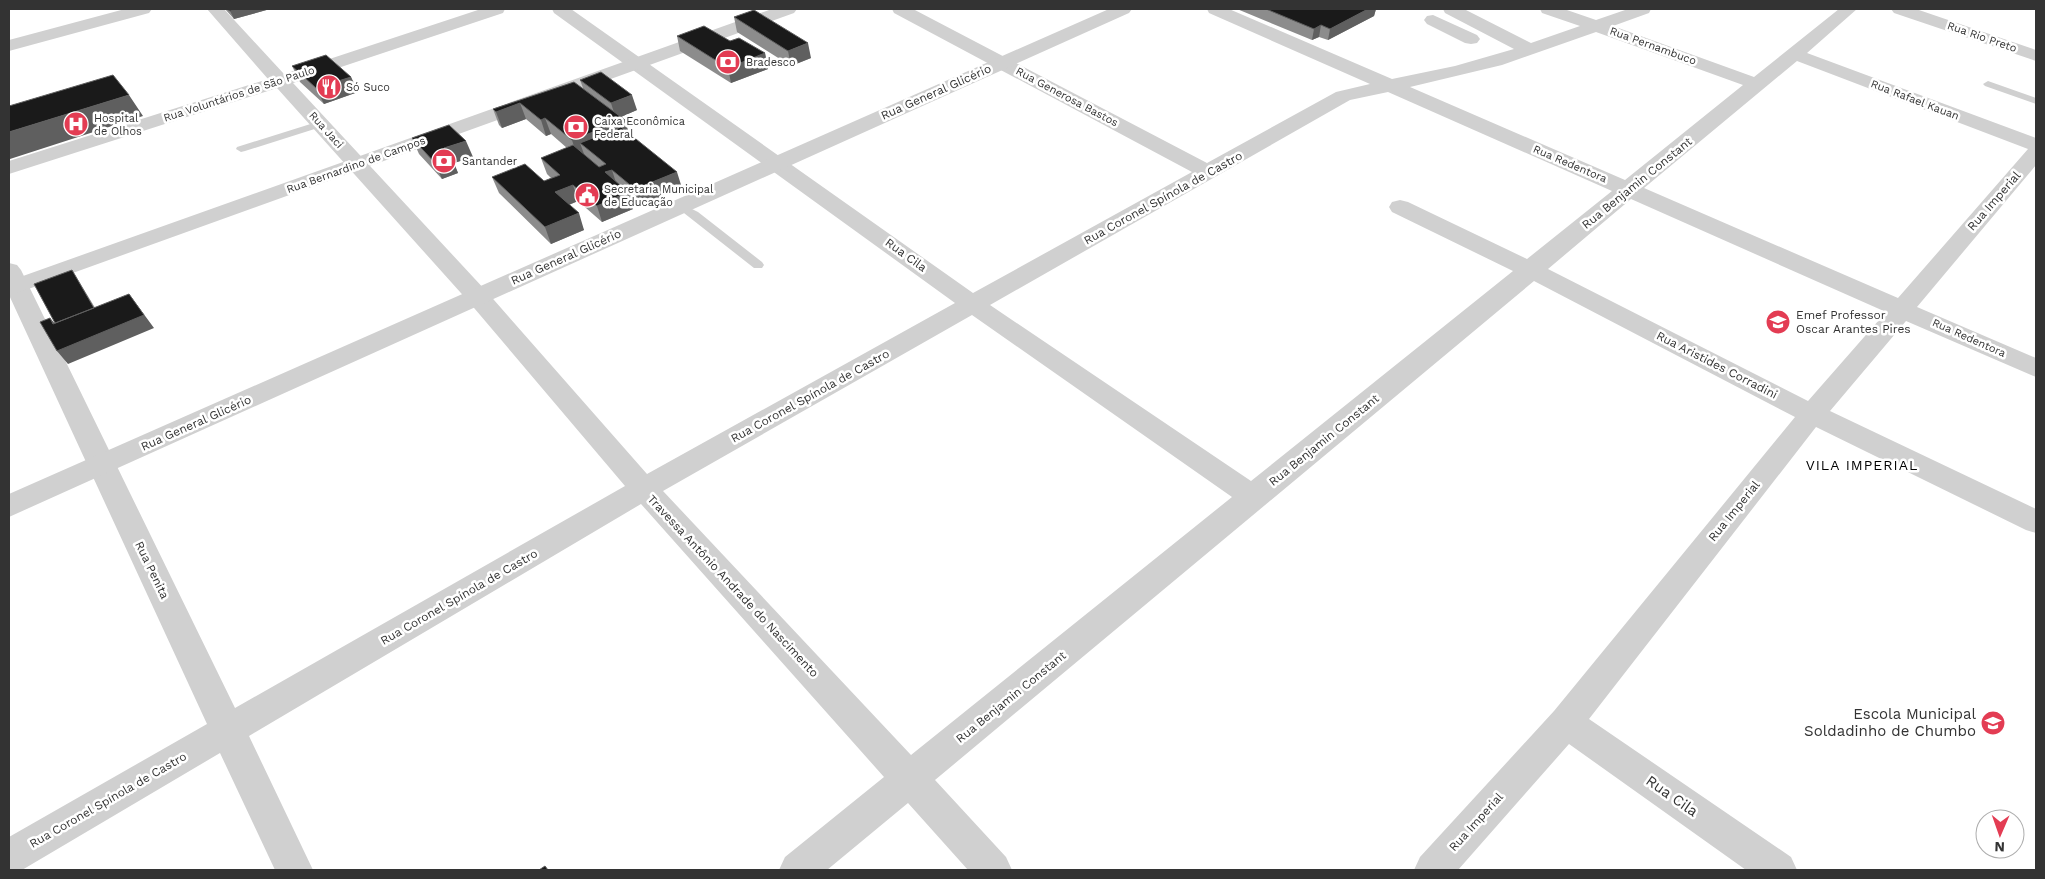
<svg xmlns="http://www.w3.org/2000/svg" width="2045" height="879" viewBox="0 0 2045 879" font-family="'Work Sans',sans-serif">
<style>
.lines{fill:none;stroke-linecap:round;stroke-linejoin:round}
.service{fill:#d0d0d0;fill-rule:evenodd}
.minor{fill:#d0d0d0;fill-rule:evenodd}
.tertiary{fill:#d0d0d0;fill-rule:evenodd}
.wall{fill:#8c8c8c}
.shaded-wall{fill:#5f5f5f}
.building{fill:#1a1a1a;stroke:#5f5f5f}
.labels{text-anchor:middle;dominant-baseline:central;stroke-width:5;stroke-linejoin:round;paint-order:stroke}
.far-street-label{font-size:11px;fill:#333;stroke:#fff}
.far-poi-label{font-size:11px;fill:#333;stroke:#fff;text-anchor:start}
.street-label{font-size:12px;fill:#333;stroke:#fff}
.poi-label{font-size:12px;fill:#333;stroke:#fff;text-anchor:start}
.neighbourhood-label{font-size:14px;letter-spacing:1px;fill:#000;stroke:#fff}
.near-poi-label{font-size:15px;fill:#333;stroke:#fff;text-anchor:end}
.near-street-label{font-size:15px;fill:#333;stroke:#fff}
</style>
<rect width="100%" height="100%" fill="#fff"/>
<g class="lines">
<path class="service" d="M1988 81 2036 98V104L1985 86 1983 84Z
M320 121 324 122V126L245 151 241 152 236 149 237 147Z
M680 203 698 212 762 262 764 265 762 268H754L675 206 676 204Z"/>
<path class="minor" d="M125 9H152L149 13 9 51V40Z
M207 9H224L284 74 481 9H505L503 13 293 83 487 292 647 474 955 303 554 13 552 9H571L973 293 1192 172 894 13 892 9H913L1207 163 1336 92 1370 84 1209 13 1207 9H1229L1392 79 1455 66 1514 49 1445 13 1443 9H1464L1531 43 1580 26 1542 13 1540 9H1564L1596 20 1628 9H1651L1649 13 1613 26 1754 77 1839 9H1857L1807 53 2036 138V165L1917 307 2036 358V377L1906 321 1830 411 2036 509V533L2026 530 1816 427 1589 719 1791 857 1797 870H1746L1569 744 1458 870H1414L1420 857 1554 711 1795 417 1534 281 935 780 1006 857 1012 870H968L908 803 827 870H779L785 857 884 777 641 504 249 736 313 870H275L220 753 22 870H9V837L207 724 9 295V263L17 265 21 270 235 708 625 486 469 302 277 88 9 174V161L268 79ZM1596 32 1743 85 1625 180 1410 87 1502 65ZM1797 61 2028 149 1898 298 1644 188ZM1388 92 1612 191 1527 259 1408 202 1400 200 1392 202 1389 207 1392 212 1513 271 1251 481 990 305 1350 100ZM1631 199 1886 312 1808 401 1548 269ZM972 315 1232 497 911 755 663 491Z
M1891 9H1916L2036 50V61L1894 13Z
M1433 15 1477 35 1480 39 1477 43 1471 44 1465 43 1427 24 1424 20 1427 16Z"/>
<path class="tertiary" d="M772 9H797L794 13 9 296V281Z
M1109 9H1132L1129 13 9 517V494Z"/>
</g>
<path class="wall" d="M225 9H270L234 19Z
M1237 9H1376L1374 16 1328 40 1319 37 1312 40Z
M734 17 811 58 791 66 737 32Z
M677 36 730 41 765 53 768 69 731 83 680 51Z
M292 66 351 77 358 92 324 104 300 82Z
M580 80 637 110 621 117 625 120 629 133 682 188 640 206 630 197 633 209 602 222 578 201 569 205 584 230 551 244 499 193 492 177 544 181 551 178 547 174 541 158 567 148 551 134 546 136 526 119 502 128 499 125 493 109 583 88Z
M412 138 473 157 454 163 458 173 442 179 419 154Z"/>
<path class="shaded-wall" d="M238 9H270L234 19 230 11Z
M1368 9H1376L1374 16 1328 40 1330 29Z
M1321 25 1319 37 1312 40 1314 29Z
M808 43 811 58 791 66 788 51Z
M765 53 768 69 731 83 728 68Z
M351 77 358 92 324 104 316 88Z
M129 95 143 116 10 159 9 158V132Z
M632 95 637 110 616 119 611 103Z
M520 103 526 119 502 128 496 112Z
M545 118 551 134 546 136 541 120Z
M625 120 629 136 580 143 584 154 577 156 572 140Z
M466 141 473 157 454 163 458 173 442 179 435 163 444 148Z
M612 170 617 186 605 172Z
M677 172 682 188 640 206 635 189Z
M573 185 578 201 561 208 555 192Z
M628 192 633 209 602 222 597 206Z
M579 213 584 230 551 244 545 227Z
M72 270 103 321 64 337 53 324 50 318 62 332 100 317Z
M129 294 154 328 68 364 57 351Z"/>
<path class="building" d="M227 9H238L230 11Z
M1266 9H1368L1330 29 1321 25 1314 29Z
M754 10 808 43 788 51 734 17Z
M704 26 730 41 739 38 765 53 728 68 677 36Z
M326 55 351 77 316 88 292 66Z
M601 72 632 95 611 103 580 80Z
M113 75 129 95 9 132V106Z
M574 82 625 120 572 140 545 118 541 120 520 103 496 112 493 109Z
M449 125 466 141 444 148 451 157 435 163 412 138Z
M621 127 677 172 635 189 612 170 605 172 628 192 597 206 573 185 555 192 579 213 545 227 492 177 525 164 544 181 560 175 541 158 573 145 599 167 606 164 580 143Z
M72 270 94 308 55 323 34 284Z
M129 294 144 315 57 351 40 322 50 318 53 324Z
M545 866 548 870H539Z"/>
<defs>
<symbol id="bank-disc" viewBox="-11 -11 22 22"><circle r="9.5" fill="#e33c53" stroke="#fff"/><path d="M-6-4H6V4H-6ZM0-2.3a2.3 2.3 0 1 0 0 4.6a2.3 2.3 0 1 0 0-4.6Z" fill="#fff"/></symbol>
<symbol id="restaurant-disc" viewBox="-11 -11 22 22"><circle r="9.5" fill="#e33c53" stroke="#fff"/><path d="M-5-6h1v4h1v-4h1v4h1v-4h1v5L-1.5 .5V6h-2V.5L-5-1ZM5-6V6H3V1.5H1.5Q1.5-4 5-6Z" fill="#fff"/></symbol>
<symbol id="hospital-disc" viewBox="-11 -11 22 22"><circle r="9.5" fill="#e33c53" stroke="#fff"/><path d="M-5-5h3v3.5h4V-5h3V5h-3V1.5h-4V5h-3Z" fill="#fff"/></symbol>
<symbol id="civic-disc" viewBox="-11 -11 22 22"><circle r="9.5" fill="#e33c53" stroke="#fff"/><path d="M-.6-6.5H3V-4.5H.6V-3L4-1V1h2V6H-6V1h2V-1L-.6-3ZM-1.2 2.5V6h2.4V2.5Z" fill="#fff"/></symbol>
<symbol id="school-disc" viewBox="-11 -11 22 22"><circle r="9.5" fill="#e33c53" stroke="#fff"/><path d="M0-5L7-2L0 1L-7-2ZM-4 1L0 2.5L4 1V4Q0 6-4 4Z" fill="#fff"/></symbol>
</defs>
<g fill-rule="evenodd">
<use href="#bank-disc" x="714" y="48" width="28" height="28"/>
<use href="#restaurant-disc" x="315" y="73" width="28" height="28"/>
<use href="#hospital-disc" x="62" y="110" width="28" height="28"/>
<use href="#bank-disc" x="562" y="113" width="28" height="28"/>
<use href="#bank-disc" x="430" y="147" width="28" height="28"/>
<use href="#civic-disc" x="573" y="181" width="28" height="28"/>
<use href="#school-disc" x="1764" y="308" width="28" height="28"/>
<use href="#school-disc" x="1979" y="709" width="28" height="28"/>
</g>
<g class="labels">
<g class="far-street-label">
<text transform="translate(1982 37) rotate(19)">Rua Rio Preto</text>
<text transform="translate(1653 46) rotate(20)">Rua Pernambuco</text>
<text transform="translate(239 94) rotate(-18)">Rua Voluntários de São Paulo</text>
<text transform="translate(1067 97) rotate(28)">Rua Generosa Bastos</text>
<text transform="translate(1915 100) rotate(21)">Rua Rafael Kauan</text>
<text transform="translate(326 130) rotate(48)">Rua Jaci</text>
<text transform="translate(1570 164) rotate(23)">Rua Redentora</text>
<text transform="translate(356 165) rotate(-20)">Rua Bernardino de Campos</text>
<text transform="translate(1969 338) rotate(24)">Rua Redentora</text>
</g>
<g class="far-poi-label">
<text x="746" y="62">Bradesco</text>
<text x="346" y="87">Só Suco</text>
<text x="94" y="118">Hospital<tspan x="94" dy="13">de Olhos</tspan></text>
<text x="594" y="121">Caixa Econômica<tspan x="594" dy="13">Federal</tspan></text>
<text x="462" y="161">Santander</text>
<text x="604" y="189">Secretaria Municipal<tspan x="604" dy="13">de Educação</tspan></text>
</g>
<g class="street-label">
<text transform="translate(936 92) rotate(-24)">Rua General Glicério</text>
<text transform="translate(1637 183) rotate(-39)">Rua Benjamin Constant</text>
<text transform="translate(1163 198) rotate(-29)">Rua Coronel Spínola de Castro</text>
<text transform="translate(1994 201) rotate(-49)">Rua Imperial</text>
<text transform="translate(906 255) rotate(36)">Rua Cila</text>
<text transform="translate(566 257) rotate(-24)">Rua General Glicério</text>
<text transform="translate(1717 365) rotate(27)">Rua Aristides Corradini</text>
<text transform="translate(810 396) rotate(-29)">Rua Coronel Spínola de Castro</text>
<text transform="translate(196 423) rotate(-24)">Rua General Glicério</text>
<text transform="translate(1324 440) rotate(-39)">Rua Benjamin Constant</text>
<text transform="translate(1734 511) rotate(-51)">Rua Imperial</text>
<text transform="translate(152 570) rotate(64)">Rua Penita</text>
<text transform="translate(733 586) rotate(47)">Travessa Antônio Andrade do Nascimento</text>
<text transform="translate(459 597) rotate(-30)">Rua Coronel Spínola de Castro</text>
<text transform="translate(1011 697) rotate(-39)">Rua Benjamin Constant</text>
<text transform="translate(108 800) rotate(-30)">Rua Coronel Spínola de Castro</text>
<text transform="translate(1476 822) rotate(-48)">Rua Imperial</text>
</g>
<g class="poi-label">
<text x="1796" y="315">Emef Professor<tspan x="1796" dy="14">Oscar Arantes Pires</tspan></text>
</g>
<g class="neighbourhood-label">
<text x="1862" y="465">VILA IMPERIAL</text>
</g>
<g class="near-poi-label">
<text x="1976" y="714">Escola Municipal<tspan x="1976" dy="17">Soldadinho de Chumbo</tspan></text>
</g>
<g class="near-street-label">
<text transform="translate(1672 796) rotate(35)">Rua Cila</text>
</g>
</g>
<rect width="2045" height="879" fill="none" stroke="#333333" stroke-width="20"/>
<g transform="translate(2000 834) rotate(182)"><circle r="24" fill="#ffffff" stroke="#adadad"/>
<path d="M0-4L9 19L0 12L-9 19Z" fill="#e33c53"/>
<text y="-8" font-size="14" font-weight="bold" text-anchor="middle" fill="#333333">N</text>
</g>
</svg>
